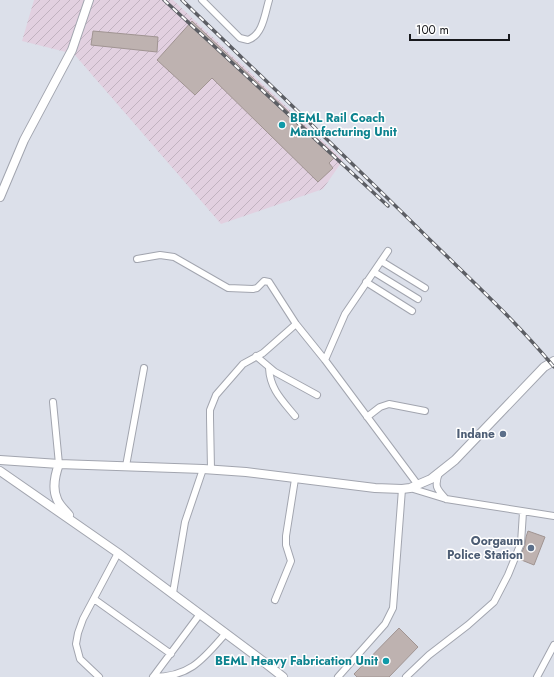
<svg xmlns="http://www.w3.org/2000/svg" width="554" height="677" viewBox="0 0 554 677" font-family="Jost,sans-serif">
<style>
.industrial{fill:url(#industrial-furrows)}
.building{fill:#beb2b0;stroke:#a09492}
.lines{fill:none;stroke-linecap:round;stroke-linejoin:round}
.minor-casing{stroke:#a2a5af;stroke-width:8}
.major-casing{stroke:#a2a5af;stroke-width:10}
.minor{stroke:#fff;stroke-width:6}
.major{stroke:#fff;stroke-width:8}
.rail-casing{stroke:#5c5e64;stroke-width:3.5}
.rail{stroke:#fff;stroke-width:2;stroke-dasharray:6;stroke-linecap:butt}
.culture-dot{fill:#0f9aa8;stroke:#fff;stroke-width:1.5}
.service-dot{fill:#5c6f8a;stroke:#fff;stroke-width:1.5}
.labels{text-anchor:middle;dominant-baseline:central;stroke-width:3;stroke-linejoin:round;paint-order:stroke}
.culture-label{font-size:12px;font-weight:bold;fill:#0d838f;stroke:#fff;text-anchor:start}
.service-label{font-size:12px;font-weight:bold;fill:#4e5e75;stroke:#fff;text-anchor:end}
</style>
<defs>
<pattern id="industrial-furrows" width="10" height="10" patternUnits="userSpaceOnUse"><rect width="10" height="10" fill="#e2d0e0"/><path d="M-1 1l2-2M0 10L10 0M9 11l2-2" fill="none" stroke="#c1b2c0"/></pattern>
</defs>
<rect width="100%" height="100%" fill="#dce0ea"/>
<path class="industrial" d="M34 0H173L343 160 323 189 221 224 74 54 22 41Z"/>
<path class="building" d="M192 21 336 156 329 163 333 168 318 182 212 78 195 95 157 60Z
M93 31 158 37 157 52 91 45Z
M528 531 545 537 534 565 519 559 525 545 526 537Z
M399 628 418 647 389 677H357L354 674Z"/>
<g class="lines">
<defs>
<path id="minor" d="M202 0 240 38 248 40C263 35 265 13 269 0
M137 259 160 255 174 257 228 288 253 289 257 288 264 281 269 282 296 324 325 360 418 485
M381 261 425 288
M374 272 418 299
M366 282 412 311
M256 356 275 372 317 395
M325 360 345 314 388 251
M269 368C270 389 282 400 295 416
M53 402 59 464
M367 417 380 407 389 404 425 411
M126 466 144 368
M211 469 210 418V410L216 395 243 364 263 353 296 324
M439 473C434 487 437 489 446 499
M410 488 446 499 554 516
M173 593 185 522 203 469
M94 599 171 654
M275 600 291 561 286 545V536L295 479
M99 677 80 659 76 644 78 633 83 619 118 553
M153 677C191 677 204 658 226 633
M153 677 200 614
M338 677 385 624 393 608 402 489
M406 677 429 655 468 625 494 602 508 575 521 543 523 512
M537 677 554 645"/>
<path id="major" d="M0 197 24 140 72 50 89 0
M0 460 59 464 203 469 246 472 375 488 402 489 410 488 431 479 455 460 544 367 554 361
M59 464C55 475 52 488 57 499 59 505 65 510 69 515
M0 471 118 553 264 662 283 677"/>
</defs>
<use href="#minor" class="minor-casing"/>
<use href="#major" class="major-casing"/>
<use href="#minor" class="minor"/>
<use href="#major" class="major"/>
<defs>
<path id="rail" d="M164 0 388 206
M182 0C263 78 345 156 425 235 469 278 515 320 554 367"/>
</defs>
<use href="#rail" class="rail-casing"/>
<use href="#rail" class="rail"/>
</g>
<g class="culture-dot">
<circle cx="282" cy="125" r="4"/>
<circle cx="386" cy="661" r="4"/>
</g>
<g class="service-dot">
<circle cx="503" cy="434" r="4"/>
<circle cx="531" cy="548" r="4"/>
</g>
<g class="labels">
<g class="culture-label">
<text x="290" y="118">BEML Rail Coach<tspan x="290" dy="14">Manufacturing Unit</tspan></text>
<text x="378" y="661" text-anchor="end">BEML Heavy Fabrication Unit</text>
</g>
<g class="service-label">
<text x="495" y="434">Indane</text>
<text x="523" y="541">Oorgaum<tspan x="523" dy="14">Police Station</tspan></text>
</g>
</g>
<path d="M410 34v6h99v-6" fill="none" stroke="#18191d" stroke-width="2"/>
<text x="416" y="34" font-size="12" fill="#18191d" stroke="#ffffff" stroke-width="3" paint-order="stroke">100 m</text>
</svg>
